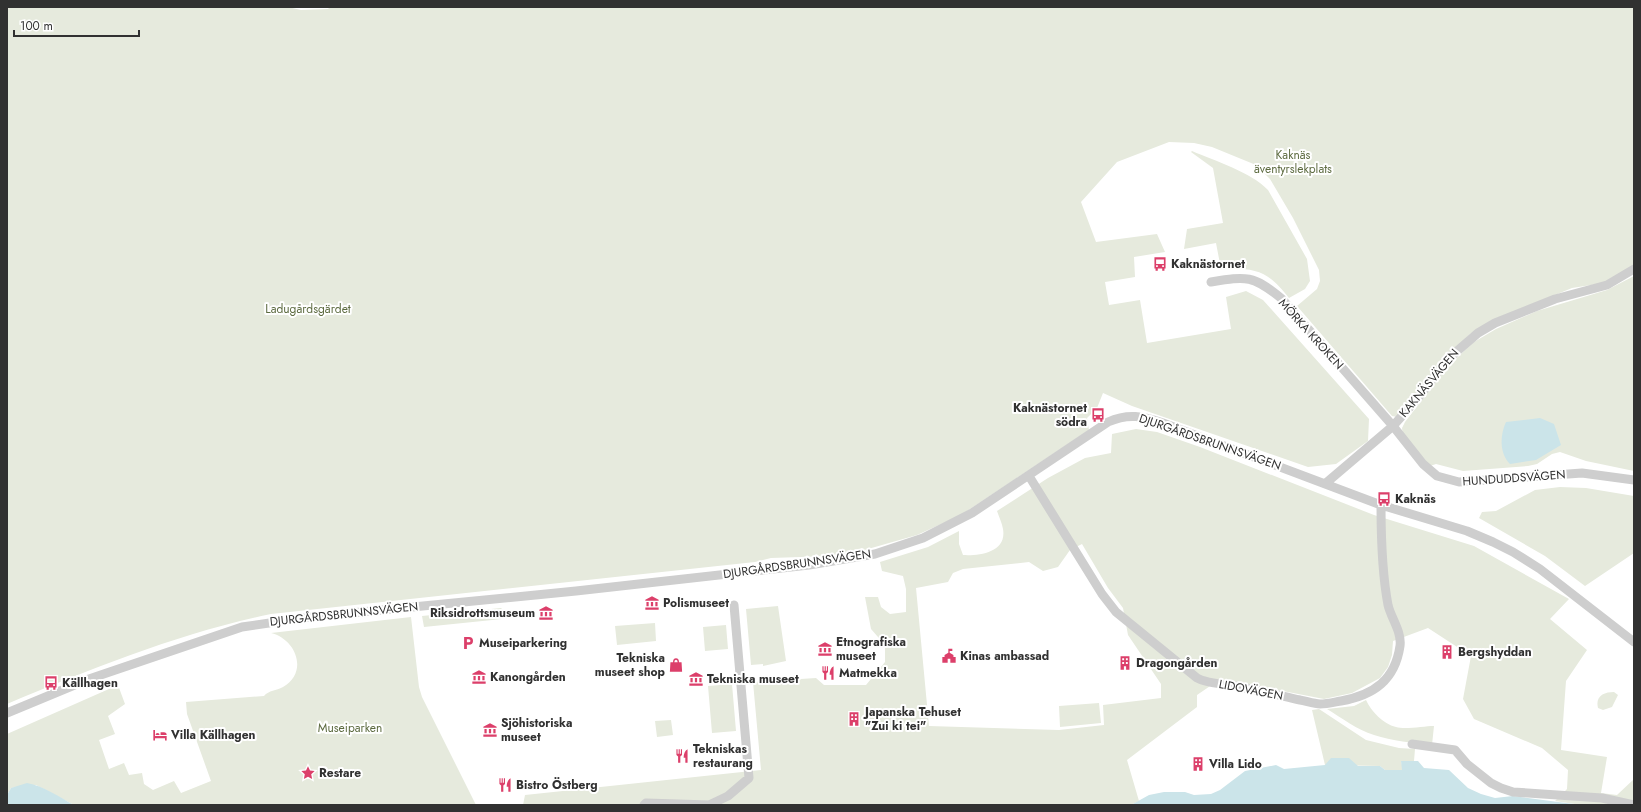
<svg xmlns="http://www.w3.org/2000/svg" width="1641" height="812" viewBox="0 0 1641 812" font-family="Jost,sans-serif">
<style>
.green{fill:#e6eadd;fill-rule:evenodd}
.water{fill:#cbe4e9}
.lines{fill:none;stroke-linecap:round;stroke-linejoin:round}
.minor{stroke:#cecece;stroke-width:9}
.labels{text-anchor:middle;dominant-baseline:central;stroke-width:4;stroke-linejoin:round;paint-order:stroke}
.park-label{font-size:12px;fill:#5d6b40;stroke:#fff}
.poi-label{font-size:12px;font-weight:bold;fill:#313131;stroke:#fff;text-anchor:start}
.street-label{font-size:12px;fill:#313131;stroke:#fff}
</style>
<rect width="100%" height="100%" fill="#fff"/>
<path class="green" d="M7 7H288L301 10 328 9 330 7H1634V266L1604 283 1572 288 1492 321 1470 334 1440 364 1418 394 1397 417 1392 416 1297 306 1317 289 1320 281 1319 270 1293 218 1270 179 1256 165 1212 147 1194 143 1169 142 1117 162 1081 202 1096 242 1157 234 1165 252 1134 257 1135 277 1105 282 1109 305 1140 300 1147 343 1231 329 1226 297 1246 291 1263 300 1369 419 1368 441 1336 464 1308 467 1132 406 1103 393 1097 408 1087 418 1089 430 961 515 917 535 861 551 830 556 771 558 755 562 271 614C180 633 93 668 7 704Z
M1192 151C1215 161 1251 172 1268 190L1307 259 1310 281 1305 289 1289 298C1267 270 1256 268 1221 269L1216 243 1184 249 1187 229 1223 223 1213 168 1191 152Z
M1634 276V471L1586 461 1560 452 1552 454 1537 464 1528 466 1463 471 1436 464 1430 466 1403 436 1402 428 1405 422 1449 365 1474 342 1496 329 1537 311 1607 290Z
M1136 429 1157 432 1200 447 1374 515 1474 546 1569 599 1550 619 1587 650 1566 681 1561 750 1607 757 1601 793 1617 795 1634 779V805H1581L1555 801 1567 789 1568 770 1542 748 1474 719 1463 699 1471 656 1428 628 1393 641 1392 655 1388 667 1380 678 1352 693 1324 699 1232 681 1216 682 1197 695V707L1127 760 1139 801 1131 805H523L525 795 761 770 753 682 816 678 824 685H866L885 662V645L871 629 865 597H878L881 607 890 614 906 612V589L903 576 882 571 880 562 928 547 959 531V544L963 555C980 556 1007 552 1003 529 1002 523 999 517 997 511L1048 478 1085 458 1111 453 1112 434ZM1082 544 1108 588 1123 608 1128 635 1161 684V698L1103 705 1104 725 1059 730 929 726 916 588 948 582 953 573 963 569 1029 562 1043 571 1058 567 1070 550Z
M1560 487 1586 488 1634 496V553L1585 586 1545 556 1479 518 1482 512 1496 511 1535 490Z
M778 606 786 661 763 666V664L751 665 746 609Z
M501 608 504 611 502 619 424 627 422 616Z
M411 617 419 687 422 697 476 805H74L36 785 11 788 7 795V734L118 685 125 704 108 716 115 734 99 740 109 769 124 763 129 775 142 773 144 784 153 790 174 781 181 793 211 781 187 714 186 702 264 696C269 690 276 691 283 687 309 672 296 639 271 633Z
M655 623 656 641 617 645 615 626Z
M726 625 728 649 705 651 703 627Z
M732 684 736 731 712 733 708 686Z
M1614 692 1618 695 1612 707 1603 710 1598 708C1595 696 1604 692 1614 692Z
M1366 700C1371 711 1383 724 1396 727 1405 730 1424 726 1434 726L1432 745C1413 743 1392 741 1374 735 1357 730 1342 718 1327 709L1354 706Z
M1099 703 1101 723 1060 727 1059 706Z
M1319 709 1366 740 1399 748 1415 749 1414 761H1401L1403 770H1385L1380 766 1325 765 1312 710Z
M671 720 673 735 657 737 655 721Z"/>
<path class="water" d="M1540 418 1554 424 1561 445 1536 460 1510 464C1499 453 1500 435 1506 422Z
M1331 758H1349L1358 766H1380L1385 770H1402L1401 761H1418L1424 768 1449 770 1468 788 1481 794 1495 798 1513 796 1581 805H1131L1149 795 1164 792H1185L1194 795 1211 794 1220 790 1245 771 1276 765 1284 769 1325 765Z
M27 783C44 786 59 797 74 805H7V795L11 788Z"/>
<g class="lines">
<path class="minor" d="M1211 282C1247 276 1253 275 1282 299L1393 426 1423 464 1437 476 1459 482 1582 473 1634 480
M1029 476 1102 594 1116 612 1197 678C1207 684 1233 685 1246 688 1264 691 1282 696 1300 700 1306 701 1314 704 1320 704 1327 704 1335 702 1341 701 1374 695 1395 680 1400 646 1402 632 1391 618 1388 605 1382 573 1381 539 1381 505
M1326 483 1393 426 1418 398 1448 359 1478 333 1495 323 1555 299 1607 285 1634 269
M7 713 89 679 242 627 310 617 576 591 809 565 875 554 923 538 972 513 1108 422C1128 413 1143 416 1163 423L1381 505 1467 531 1493 542 1513 552 1540 569 1634 642
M1412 744 1455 750 1467 764 1491 783 1501 788 1513 792 1602 798 1634 805
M644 805 646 803 710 805
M709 805 728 796 749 778 734 605"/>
</g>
<defs>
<symbol id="bus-bare" viewBox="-9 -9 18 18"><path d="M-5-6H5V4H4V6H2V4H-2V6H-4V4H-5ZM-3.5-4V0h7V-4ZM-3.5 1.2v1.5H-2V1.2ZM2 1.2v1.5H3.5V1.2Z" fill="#dc3f6a" stroke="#fff" stroke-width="2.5" paint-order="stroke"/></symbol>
<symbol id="museum-bare" viewBox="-9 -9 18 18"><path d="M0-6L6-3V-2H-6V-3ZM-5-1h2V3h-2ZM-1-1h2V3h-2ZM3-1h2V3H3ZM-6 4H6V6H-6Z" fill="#dc3f6a" stroke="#fff" stroke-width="2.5" paint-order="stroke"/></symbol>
<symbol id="parking-bare" viewBox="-9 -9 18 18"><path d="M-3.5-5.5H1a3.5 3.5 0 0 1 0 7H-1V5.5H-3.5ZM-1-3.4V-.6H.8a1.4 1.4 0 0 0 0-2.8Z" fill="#dc3f6a" stroke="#fff" stroke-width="2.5" paint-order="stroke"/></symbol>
<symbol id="building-bare" viewBox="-9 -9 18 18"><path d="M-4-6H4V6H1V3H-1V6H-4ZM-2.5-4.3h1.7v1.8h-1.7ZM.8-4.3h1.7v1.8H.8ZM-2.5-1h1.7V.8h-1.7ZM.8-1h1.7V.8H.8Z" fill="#dc3f6a" stroke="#fff" stroke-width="2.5" paint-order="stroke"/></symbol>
<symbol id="civic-bare" viewBox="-9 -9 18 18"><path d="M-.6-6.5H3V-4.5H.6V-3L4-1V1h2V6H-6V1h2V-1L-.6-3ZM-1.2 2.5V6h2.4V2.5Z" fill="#dc3f6a" stroke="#fff" stroke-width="2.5" paint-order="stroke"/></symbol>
<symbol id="shop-bare" viewBox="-9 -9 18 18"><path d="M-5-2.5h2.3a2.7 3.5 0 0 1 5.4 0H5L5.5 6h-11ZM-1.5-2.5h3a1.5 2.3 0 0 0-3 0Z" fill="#dc3f6a" stroke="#fff" stroke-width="2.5" paint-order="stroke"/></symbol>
<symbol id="restaurant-bare" viewBox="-9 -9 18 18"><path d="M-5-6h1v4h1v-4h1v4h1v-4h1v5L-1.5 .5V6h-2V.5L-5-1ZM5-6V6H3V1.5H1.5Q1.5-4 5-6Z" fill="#dc3f6a" stroke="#fff" stroke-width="2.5" paint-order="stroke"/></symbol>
<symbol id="hotel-bare" viewBox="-9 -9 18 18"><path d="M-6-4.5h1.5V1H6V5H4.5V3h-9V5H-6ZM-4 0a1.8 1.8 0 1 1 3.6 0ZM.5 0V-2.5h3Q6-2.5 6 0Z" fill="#dc3f6a" stroke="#fff" stroke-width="2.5" paint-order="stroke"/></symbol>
<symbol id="sight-bare" viewBox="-9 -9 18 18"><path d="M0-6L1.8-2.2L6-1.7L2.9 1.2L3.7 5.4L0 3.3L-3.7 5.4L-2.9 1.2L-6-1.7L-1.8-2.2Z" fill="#dc3f6a" stroke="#fff" stroke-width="2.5" paint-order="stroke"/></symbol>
</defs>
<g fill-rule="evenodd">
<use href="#bus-bare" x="1150" y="254" width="20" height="20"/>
<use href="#bus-bare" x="1088" y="405" width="20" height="20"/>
<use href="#bus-bare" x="1374" y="489" width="20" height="20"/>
<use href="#museum-bare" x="642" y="593" width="20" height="20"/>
<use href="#museum-bare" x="536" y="603" width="20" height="20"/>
<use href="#parking-bare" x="458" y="633" width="20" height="20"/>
<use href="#museum-bare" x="815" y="639" width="20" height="20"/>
<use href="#building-bare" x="1437" y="642" width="20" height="20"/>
<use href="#civic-bare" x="939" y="646" width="20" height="20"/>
<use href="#building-bare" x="1115" y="653" width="20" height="20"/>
<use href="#shop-bare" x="666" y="655" width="20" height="20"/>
<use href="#restaurant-bare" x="818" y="663" width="20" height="20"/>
<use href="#museum-bare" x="469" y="667" width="20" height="20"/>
<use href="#museum-bare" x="686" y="669" width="20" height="20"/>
<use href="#bus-bare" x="41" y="673" width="20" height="20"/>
<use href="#building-bare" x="844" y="709" width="20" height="20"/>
<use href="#museum-bare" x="480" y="720" width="20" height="20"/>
<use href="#hotel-bare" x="150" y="725" width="20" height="20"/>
<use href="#restaurant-bare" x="672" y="746" width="20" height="20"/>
<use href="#building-bare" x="1188" y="754" width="20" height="20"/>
<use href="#sight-bare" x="298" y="763" width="20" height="20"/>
<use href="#restaurant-bare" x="495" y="775" width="20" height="20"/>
</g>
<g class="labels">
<g class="park-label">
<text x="1293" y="155">Kaknäs<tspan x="1293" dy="14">äventyrslekplats</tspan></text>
<text x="308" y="309">Ladugårdsgärdet</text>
<text x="350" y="728">Museiparken</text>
</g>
<g class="poi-label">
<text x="1171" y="264">Kaknästornet</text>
<text x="1087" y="408" text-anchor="end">Kaknästornet<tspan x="1087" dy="14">södra</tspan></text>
<text x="1395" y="499">Kaknäs</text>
<text x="663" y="603">Polismuseet</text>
<text x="535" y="613" text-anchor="end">Riksidrottsmuseum</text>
<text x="836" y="642">Etnografiska<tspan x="836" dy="14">museet</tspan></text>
<text x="479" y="643">Museiparkering</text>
<text x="1458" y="652">Bergshyddan</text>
<text x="960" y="656">Kinas ambassad</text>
<text x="665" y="658" text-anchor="end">Tekniska<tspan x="665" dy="14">museet shop</tspan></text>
<text x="1136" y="663">Dragongården</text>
<text x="839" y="673">Matmekka</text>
<text x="490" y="677">Kanongården</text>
<text x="707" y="679">Tekniska museet</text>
<text x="62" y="683">Källhagen</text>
<text x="865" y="712">Japanska Tehuset<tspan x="865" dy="14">"Zui ki tei"</tspan></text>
<text x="501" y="723">Sjöhistoriska<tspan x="501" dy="14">museet</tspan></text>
<text x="171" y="735">Villa Källhagen</text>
<text x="693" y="749">Tekniskas<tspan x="693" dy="14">restaurang</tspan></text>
<text x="1209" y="764">Villa Lido</text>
<text x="319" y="773">Restare</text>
<text x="516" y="785">Bistro Östberg</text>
</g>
<g class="street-label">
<text transform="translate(1311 334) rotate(48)">MÖRKA KROKEN</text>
<text transform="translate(1429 383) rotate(-50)">KAKNÄSVÄGEN</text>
<text transform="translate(1210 442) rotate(19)">DJURGÅRDSBRUNNSVÄGEN</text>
<text transform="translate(1514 478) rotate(-4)">HUNDUDDSVÄGEN</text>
<text transform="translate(797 564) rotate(-8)">DJURGÅRDSBRUNNSVÄGEN</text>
<text transform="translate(344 614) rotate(-6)">DJURGÅRDSBRUNNSVÄGEN</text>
<text transform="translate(1251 690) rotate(11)">LIDOVÄGEN</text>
</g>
</g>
<rect width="1641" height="812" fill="none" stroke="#313131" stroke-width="16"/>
<path d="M14 30v6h125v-6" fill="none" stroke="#313131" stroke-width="2"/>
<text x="20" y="30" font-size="12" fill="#313131" stroke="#ffffff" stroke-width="3" paint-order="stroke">100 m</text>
</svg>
